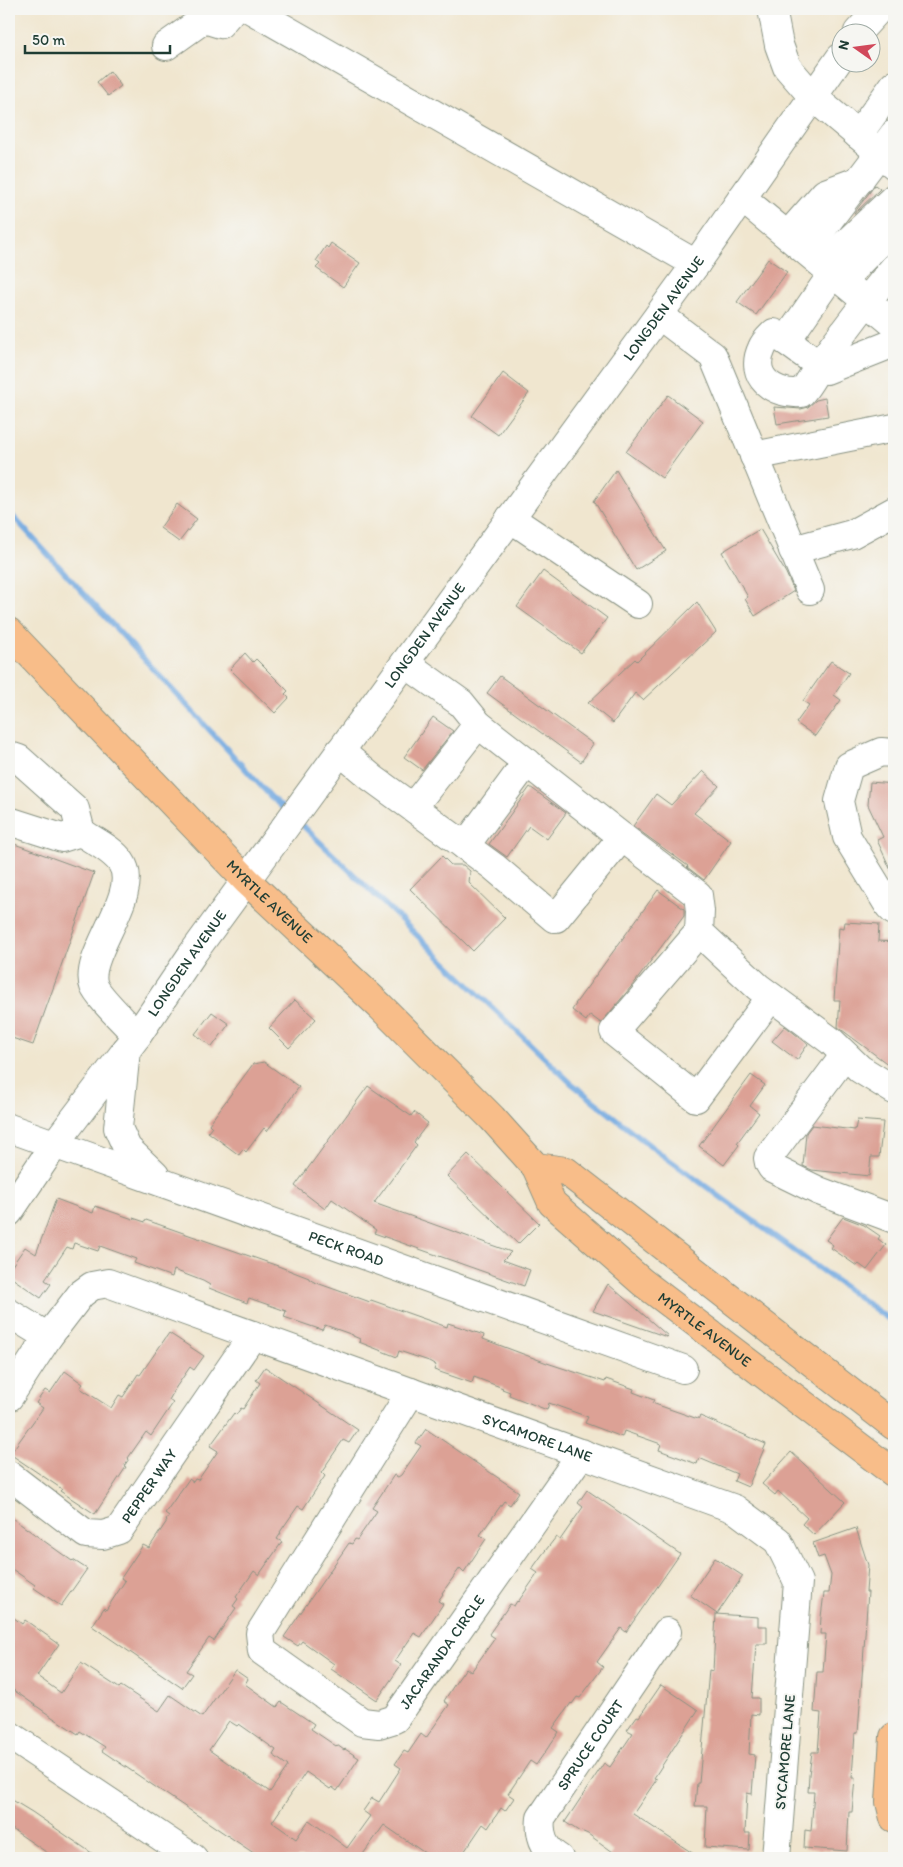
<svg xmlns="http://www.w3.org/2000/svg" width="903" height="1867" viewBox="0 0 903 1867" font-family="Itim,sans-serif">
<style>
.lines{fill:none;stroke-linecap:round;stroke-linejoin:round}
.stream{stroke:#72a9e0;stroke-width:5.5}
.building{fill:#dca195;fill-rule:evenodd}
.minor-casing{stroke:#889282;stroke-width:30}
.major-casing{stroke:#889282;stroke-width:30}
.minor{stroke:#fff;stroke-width:28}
.major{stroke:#f8bd89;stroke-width:28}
.labels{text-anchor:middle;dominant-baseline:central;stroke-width:4;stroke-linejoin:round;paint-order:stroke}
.street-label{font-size:15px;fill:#1f3d34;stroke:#f6f6f2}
</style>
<rect width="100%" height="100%" fill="#f6f6f2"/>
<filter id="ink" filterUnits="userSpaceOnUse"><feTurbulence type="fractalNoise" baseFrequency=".02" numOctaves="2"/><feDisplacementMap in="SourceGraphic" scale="10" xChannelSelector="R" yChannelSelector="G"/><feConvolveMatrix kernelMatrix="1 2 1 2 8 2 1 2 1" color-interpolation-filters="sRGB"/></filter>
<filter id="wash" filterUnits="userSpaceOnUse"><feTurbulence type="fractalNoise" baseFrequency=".0096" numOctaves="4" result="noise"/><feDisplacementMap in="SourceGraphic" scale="20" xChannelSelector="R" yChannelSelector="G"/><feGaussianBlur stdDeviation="1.12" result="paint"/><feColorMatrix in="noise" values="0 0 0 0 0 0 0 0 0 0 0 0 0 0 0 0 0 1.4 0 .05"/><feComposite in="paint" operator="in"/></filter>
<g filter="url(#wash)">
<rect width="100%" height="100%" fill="#f0e6cf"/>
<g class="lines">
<path class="stream" d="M9 512 271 797 286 811
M299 822 571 1083 653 1148 894 1323"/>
</g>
<g id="blocks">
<path class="building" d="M110 71 121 86 108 96 97 82Z
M875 185 880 189 855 213H854Z
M331 243 360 263 343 287 316 268 320 264 316 261 326 246 328 248Z
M768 259 787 272 756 315 737 302Z
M503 373 529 393 498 435 472 416Z
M668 395 703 421 662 478 626 452Z
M825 398 828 416 777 424 774 407 801 409 808 407 816 400Z
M616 470 666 551 636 570 594 501Z
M177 504 197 519 179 542 160 528Z
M760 529 786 573 794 591 755 616 745 599 748 597 722 552Z
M543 571 607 618 581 653 517 607Z
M697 602 716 632 643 700 635 693 613 723 588 703 635 659 637 661Z
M245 653 253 662 256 659 288 691 285 694 289 698 275 713 230 669Z
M831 661 849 673 834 695 841 700 815 736 796 723 809 705 803 701Z
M500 676 593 744 581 762 487 693Z
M433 717 453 731 422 770 404 757Z
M703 771 719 786 694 813 731 841 704 880 687 867 688 866 633 826 656 794 671 805Z
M870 782 894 784V877L877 840 883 837 868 805Z
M530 787 566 813 547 839 529 826 507 857 489 844Z
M9 842 94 873 33 1045 9 1037Z
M442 856 451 865H463L470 871 469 883 505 918 473 951 410 889Z
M658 890 684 909V916L636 981 601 1023 590 1015 586 1021 572 1010 576 1004H575Z
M845 922 879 924 878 941 894 942 893 1068 838 1027 840 1000H834L839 927 844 928Z
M295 1000 316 1019 289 1048 269 1028Z
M212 1012 229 1024 212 1047 195 1034Z
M785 1026 808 1044 797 1060 772 1041Z
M264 1062 299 1087 267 1131 264 1128 246 1152 243 1149 239 1155 208 1132 212 1127 209 1124 253 1064Z
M751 1075 765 1085 750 1106 759 1113 737 1143 739 1145 724 1165 699 1146Z
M368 1086 411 1116 414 1112 428 1123 414 1142 417 1145 374 1203 511 1252 503 1260 530 1270 524 1286 374 1233 376 1230 332 1199 325 1209 295 1186Z
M857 1120 883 1122 879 1157H871L869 1176 812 1170 803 1166 806 1133 812 1125 855 1130Z
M468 1154 539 1223 518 1244 447 1176Z
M56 1199 93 1213 95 1206 133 1219V1218L145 1222 146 1220 278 1266 309 1278V1279L314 1282 359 1298 370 1302 371 1300 447 1327 448 1323 484 1335 483 1339 547 1363 605 1382 606 1379 634 1389 633 1392 654 1400 652 1403 698 1419 700 1416 766 1444 748 1487 734 1481 737 1474 699 1458 697 1464 659 1450 661 1444 624 1431 622 1437 585 1423 588 1417 549 1403 547 1410 509 1395 510 1392 502 1389 503 1388 474 1377 472 1383 434 1370 436 1365 429 1361 399 1351 397 1357 359 1342 360 1339 353 1336V1335L325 1325 322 1330 284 1317 286 1311 249 1298 247 1303 209 1288 210 1285 203 1281 174 1270 172 1277 134 1263 136 1259 100 1246 98 1251 74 1243 72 1249 67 1247 45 1280 51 1284 41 1298 9 1276V1270L25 1247 36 1254Z
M843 1217 864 1225 880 1236 878 1239 886 1245 867 1270 859 1264 857 1266 831 1248 833 1245 826 1240Z
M608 1284 668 1336 667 1337 593 1311Z
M169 1333 204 1356 194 1370 190 1367 172 1393H173L169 1400 173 1403 151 1436 146 1432 128 1458 129 1459 124 1466 126 1467 95 1514 60 1491 62 1489 10 1454 43 1408 36 1403 45 1390 50 1393 65 1371 83 1384 80 1388 111 1408 119 1395 123 1397 138 1374 140 1375Z
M265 1367 358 1430 349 1443 343 1440 326 1465 327 1466 322 1473 325 1476 303 1509 298 1506 280 1532 281 1533 277 1539 282 1542 259 1575 254 1571 236 1597 238 1599 233 1606 236 1608 223 1627 214 1641 209 1638 186 1671 192 1674 182 1688 92 1626 104 1608 106 1610 125 1581 121 1578 143 1545 149 1548 167 1521 166 1520 169 1516 165 1513 189 1479 193 1482 195 1479 198 1480 218 1451 210 1446 234 1413 236 1415 241 1408 243 1409 260 1383 256 1380Z
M426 1429 519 1492 510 1505 504 1501 480 1535 486 1539 464 1572 460 1568 442 1593 443 1594 438 1601 443 1604 421 1637 414 1633 395 1661 401 1665 377 1700 331 1669 334 1664 302 1641 298 1646 284 1637 349 1543 352 1544 355 1539 357 1540 377 1511 372 1508 394 1475 398 1477 401 1475 421 1446 416 1443Z
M791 1452 845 1502 814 1535 802 1524 807 1518 778 1491 775 1495 762 1484Z
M587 1490 680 1554 626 1632 621 1628 597 1662 603 1667 580 1698 577 1697 572 1704 571 1703 553 1728 559 1732 536 1765 530 1761 508 1794 514 1798 505 1811 501 1808 488 1828 483 1824 460 1858H432L384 1825 361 1857 362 1858H261L102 1751 105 1747 80 1731 78 1734 52 1717 9 1687V1614L22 1624 25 1620 59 1644 37 1676 61 1693 81 1663 119 1688 121 1686 159 1711 170 1695 202 1717 235 1670 248 1679 245 1684 277 1707 281 1702 314 1724 311 1729 336 1746 337 1745 344 1750 345 1749 359 1758 337 1791 332 1787 330 1789 306 1772 272 1822 296 1839 309 1820 347 1848 370 1816 363 1811 372 1798 379 1802 401 1768 395 1764 404 1751 408 1753 421 1734 426 1738 449 1705 444 1701 456 1682 466 1668 471 1672 495 1638 489 1634 510 1604 514 1606 517 1601 518 1602 538 1573 532 1569 542 1555 556 1537 560 1540 583 1507 578 1503ZM229 1721 237 1726 239 1724 276 1750 273 1755 288 1766 270 1792 209 1750Z
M9 1516 72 1561 73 1560 87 1569 61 1606 34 1588 35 1585 9 1567Z
M856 1528 868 1565 866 1592H868L858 1733H855L852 1778H855L852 1812H849L847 1851 804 1848 805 1830 811 1831 814 1792H808L809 1775 812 1752H818L821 1713 814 1712 817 1672H823L826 1634H820L821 1617 824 1593H829L831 1575 824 1556 818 1558 813 1543Z
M715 1558 743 1576 717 1614 690 1595Z
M716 1614 758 1617V1626H767V1644H756L752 1698H759V1715L751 1714 749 1754 755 1755 752 1794 747 1793 745 1833H750L749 1850 705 1847 707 1806H695L697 1783H699L709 1670 713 1671Z
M661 1685 698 1710 654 1778 657 1779 633 1814 700 1858H609L613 1852 588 1834 581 1831 580 1832 565 1822 604 1763 610 1767 633 1733 627 1730 637 1716 639 1717Z
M9 1798 32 1812 99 1858H55L9 1827Z"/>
</g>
</g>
<g filter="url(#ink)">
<use href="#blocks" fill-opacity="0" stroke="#889282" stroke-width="1"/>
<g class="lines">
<defs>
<g id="minor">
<path d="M250 9 696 264"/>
<path d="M772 9 779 45 787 67 813 97 894 165"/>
<path d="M858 32 879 9"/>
<path d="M166 46 204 19 220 24 233 9"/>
<path d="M858 135 894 85"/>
<path d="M742 198 894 324"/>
<path d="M788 235 825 193 860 180"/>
<path d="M806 250 894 134"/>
<path d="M823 265 894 198"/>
<path d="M833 273 786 341 826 370 894 343"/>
<path d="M842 280 894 227"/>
<path d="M659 315 713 356 810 590"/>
<path d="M786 341 774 333C770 337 764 342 762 348 748 377 774 395 801 393 811 382 816 369 825 357 847 327 869 297 894 268"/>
<path d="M754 456 894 428"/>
<path d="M510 518 638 604"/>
<path d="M793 550 852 534 894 511"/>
<path d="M405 663 461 703 478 724 622 837"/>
<path d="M340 751 372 778 494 867 554 918H556L622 837 698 895 700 911 699 932 758 987 831 1041 860 1069 894 1090"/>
<path d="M894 753 881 752 849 766 839 801 847 837 889 906 894 911"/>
<path d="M9 758 13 757 19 759 75 809 81 832 62 838 9 821"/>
<path d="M413 807 478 724"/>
<path d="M81 832C94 841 112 849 121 862 143 893 82 956 94 986 99 998 128 1025 137 1036"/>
<path d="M465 846 527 762"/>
<path d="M699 932 614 1031 615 1033 696 1098 771 997"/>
<path d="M126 1050 118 1128 127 1148 155 1175"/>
<path d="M845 1055 768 1158 769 1163 772 1168 819 1191 894 1219"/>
<path id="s1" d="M9 1128 683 1369"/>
<path id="s2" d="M9 1212 55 1144 137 1036 193 953 696 264 840 58"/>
<path d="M9 1313 48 1337"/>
<path id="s3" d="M411 1392 260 1633 262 1651 362 1722 379 1724 395 1719 582 1453"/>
<path id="s4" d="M9 1397 48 1337 81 1294 92 1286 108 1283 735 1509 778 1541 798 1582 776 1858"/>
<path id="s5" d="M9 1475 86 1534 103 1535 119 1530 253 1335"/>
<path d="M9 1735 193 1858"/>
<path id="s6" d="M559 1858C544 1849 539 1836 541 1818L667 1632"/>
</g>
<g id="major">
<path id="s7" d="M9 632 247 881 380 1006 492 1118 536 1167 552 1203 642 1282 894 1473"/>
<path d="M536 1167 566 1171 894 1426"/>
<path d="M894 1737 890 1802 894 1818"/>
</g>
</defs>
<use href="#minor" class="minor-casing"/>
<use href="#major" class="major-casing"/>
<use href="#minor" class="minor"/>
<use href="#major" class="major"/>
</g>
</g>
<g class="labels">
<g class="street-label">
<text stroke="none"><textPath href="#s2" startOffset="1116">LONGDEN AVENUE</textPath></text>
<text stroke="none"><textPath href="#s2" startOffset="711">LONGDEN AVENUE</textPath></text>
<text stroke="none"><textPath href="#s7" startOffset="375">MYRTLE AVENUE</textPath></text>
<text stroke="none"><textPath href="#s2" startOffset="306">LONGDEN AVENUE</textPath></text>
<text stroke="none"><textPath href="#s1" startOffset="358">PECK ROAD</textPath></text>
<text stroke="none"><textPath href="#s7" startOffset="989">MYRTLE AVENUE</textPath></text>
<text stroke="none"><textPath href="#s4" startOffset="612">SYCAMORE LANE</textPath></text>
<text stroke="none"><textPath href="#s5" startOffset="184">PEPPER WAY</textPath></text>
<text stroke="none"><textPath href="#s3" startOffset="541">JACARANDA CIRCLE</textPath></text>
<text stroke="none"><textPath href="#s6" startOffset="135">SPRUCE COURT</textPath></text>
<text transform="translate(785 1752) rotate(-85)">SYCAMORE LANE</text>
</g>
</g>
<rect width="903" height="1867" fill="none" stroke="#f6f6f2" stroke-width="30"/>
<g transform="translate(856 48) rotate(284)"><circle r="24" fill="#f6f6f2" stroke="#a0aca6"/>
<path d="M0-4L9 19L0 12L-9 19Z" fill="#d1495b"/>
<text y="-8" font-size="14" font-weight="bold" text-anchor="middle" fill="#1f3d34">N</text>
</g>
<path d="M25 45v8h145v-8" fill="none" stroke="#1f3d34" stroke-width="2.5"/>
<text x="32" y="45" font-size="15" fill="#1f3d34" stroke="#f6f6f2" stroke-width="4" paint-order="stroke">50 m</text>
</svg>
